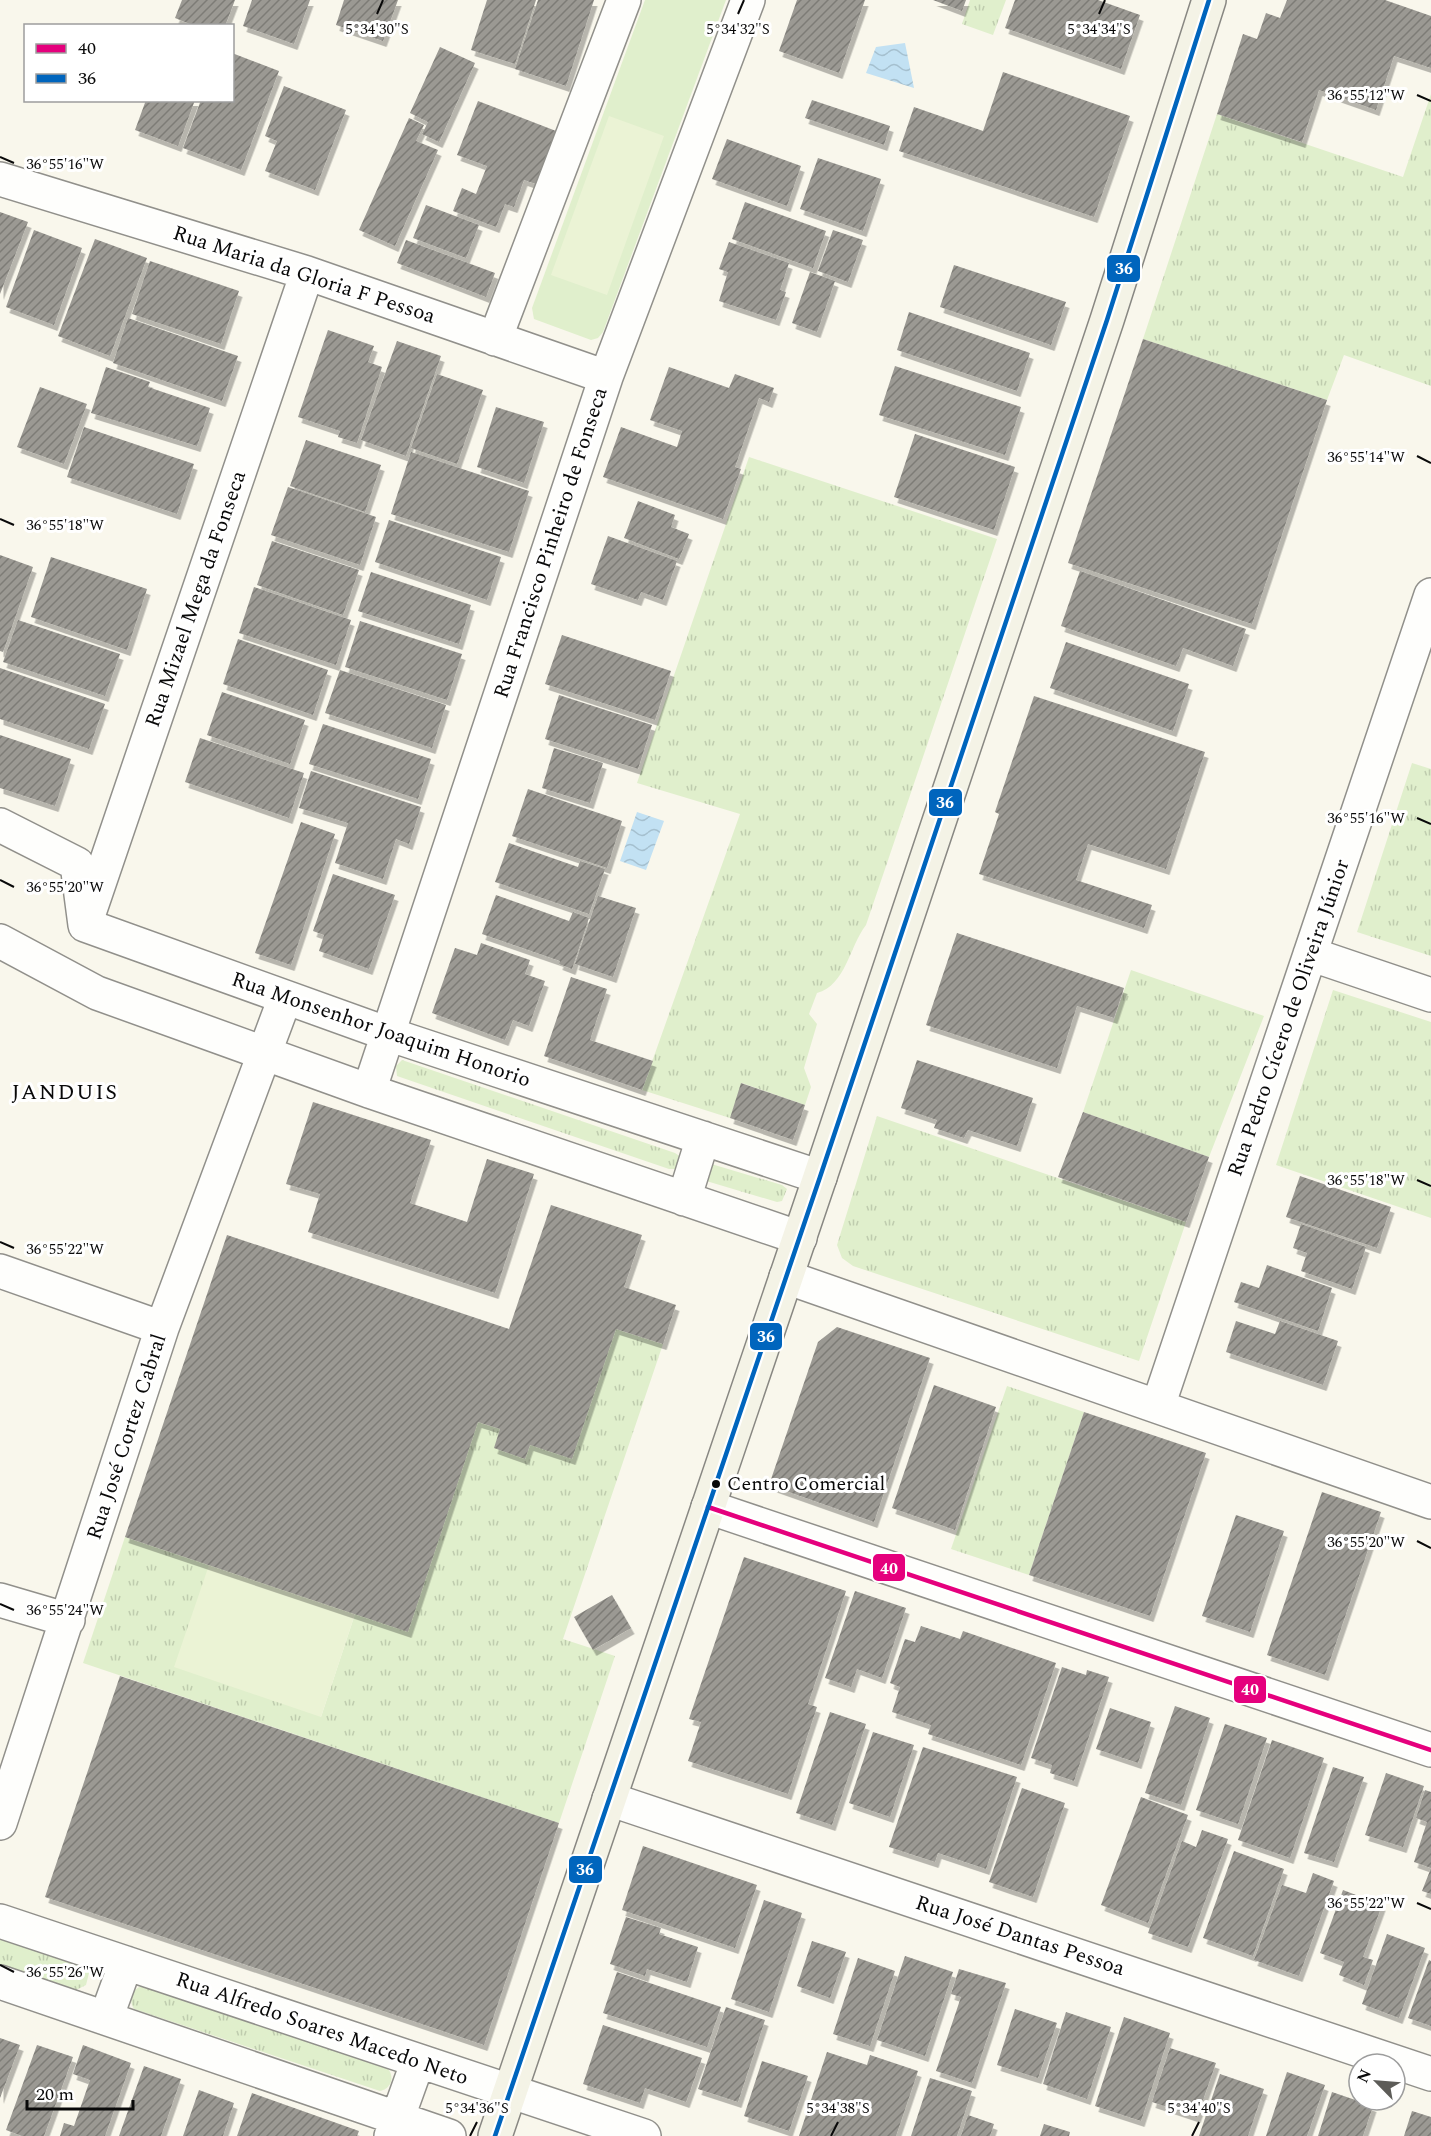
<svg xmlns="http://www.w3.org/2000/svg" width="1431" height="2136" viewBox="0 0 1431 2136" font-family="Spectral,serif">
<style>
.grass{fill:url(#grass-tufts)}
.park{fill:#e0efcc}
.pitch{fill:#ebf3d5}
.water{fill:url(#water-waves)}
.building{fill:url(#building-hatch);filter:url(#shadow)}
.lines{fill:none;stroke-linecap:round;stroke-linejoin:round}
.street-casing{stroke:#91908b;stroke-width:36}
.secondary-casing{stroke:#888782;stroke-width:36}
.street{stroke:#fefefc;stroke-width:33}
.secondary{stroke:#f4f3e6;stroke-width:33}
.bus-1-casing{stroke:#fff;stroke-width:9}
.bus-2-casing{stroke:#fff;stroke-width:9}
.bus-1{stroke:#e5007d;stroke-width:4.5}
.bus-2{stroke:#0065bd;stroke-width:4.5}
.ticks{fill:none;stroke:#090909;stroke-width:2}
.bus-dot{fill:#090909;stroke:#fff;stroke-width:2}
.labels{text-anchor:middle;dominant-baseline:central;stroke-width:6;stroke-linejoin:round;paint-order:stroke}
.bus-label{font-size:20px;fill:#090909;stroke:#fff;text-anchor:start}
.street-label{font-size:21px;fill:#090909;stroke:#fff}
.neighbourhood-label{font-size:22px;letter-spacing:1.5px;fill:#090909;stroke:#fff}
.ticks-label{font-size:15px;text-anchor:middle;fill:#090909;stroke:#fff;stroke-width:6;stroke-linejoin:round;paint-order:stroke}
.line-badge{stroke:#fff;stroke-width:2}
.badge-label{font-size:16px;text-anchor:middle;font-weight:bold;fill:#fff}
</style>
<defs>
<pattern id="grass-tufts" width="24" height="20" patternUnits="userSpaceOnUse" patternTransform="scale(1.5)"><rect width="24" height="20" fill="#e0efcc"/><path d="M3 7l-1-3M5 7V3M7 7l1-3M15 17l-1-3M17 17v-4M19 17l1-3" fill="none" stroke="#bfccae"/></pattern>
<pattern id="water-waves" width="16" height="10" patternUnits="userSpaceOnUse" patternTransform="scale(1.5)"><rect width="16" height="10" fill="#c2e1f3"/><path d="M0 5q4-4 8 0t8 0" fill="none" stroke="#a5c0cf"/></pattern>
<pattern id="building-hatch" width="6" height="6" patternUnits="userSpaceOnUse" patternTransform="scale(1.5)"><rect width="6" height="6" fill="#9b9993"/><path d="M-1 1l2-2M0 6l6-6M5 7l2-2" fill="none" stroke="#7d7b76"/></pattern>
<filter id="shadow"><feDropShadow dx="3.5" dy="6" stdDeviation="0" flood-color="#0004"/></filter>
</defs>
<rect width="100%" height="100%" fill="#f9f7ec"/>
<path class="grass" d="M970 0H1006L993 35 962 24Z
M1431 94V386L1344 355 1327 400 1143 339 1217 114 1403 177Z
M749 457 997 539 866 925C849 947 846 985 817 993L809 1014 817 1024 804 1068 811 1087 805 1105 742 1083 730 1118 642 1090 740 814 637 783Z
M1412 763 1431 769V956L1357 932Z
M1131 970 1264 1016 1209 1157 1083 1112Z
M1333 990 1431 1022V1218L1276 1165Z
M402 1060 675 1153 681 1157 680 1169H669L397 1076 396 1066Z
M877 1116 1186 1222 1139 1361 853 1266 842 1258 837 1245Z
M708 1163 782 1185 787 1189 782 1201 777 1202 703 1180Z
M616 1329 663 1344 563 1639 615 1656 559 1823 83 1663 125 1537 209 1565 321 1717 355 1614 478 1422 500 1429 525 1458 530 1445Z
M1007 1386 1084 1412 1029 1575 951 1549Z
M0 1937 84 1965 89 1973 86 1985 76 1990 0 1964Z
M143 1986 388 2069C395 2077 391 2089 380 2091L134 2009C128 2000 132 1988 143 1986Z"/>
<path class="park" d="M645 0H726L603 332 598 338 591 340 534 319 532 308Z"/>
<path class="pitch" d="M609 116 664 136 607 295 551 275Z
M209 1565 355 1614 321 1717 174 1667Z"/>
<path class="water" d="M905 43 914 88 866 73 876 47Z
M637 812 664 821 646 870 620 861Z"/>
<path class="building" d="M182 0H235L225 26H195L175 18Z
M252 0H310L294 44 243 26Z
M344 0H398L383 41 336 25Z
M487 0H536L515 64 471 50Z
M538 0H594L566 86 515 69Z
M797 0H865L839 73 779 51Z
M933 0H966L962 11Z
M1015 0H1098L1140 15 1121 69 1005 28Z
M1287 0H1385L1431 16V68L1394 56 1376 110 1319 90 1302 142 1217 114 1243 34 1257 39 1266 13 1280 18Z
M440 47 475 63 439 142 422 134 428 122 410 113Z
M232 53 279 71 241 170 183 148 201 100H232Z
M1003 72 1130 116 1094 217 899 151 914 107 983 131Z
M284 86 346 110 315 190 265 171 277 141 265 136Z
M146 100H195L178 146 135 130Z
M812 100 890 126 884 145 805 118Z
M478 101 556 131 536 184 524 180 514 207 505 204 496 227 453 211 462 188 476 194 487 166 457 155Z
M409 118 424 125 416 141 438 150 395 246 359 230Z
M727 139 801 166 787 206 712 179Z
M818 158 881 179 863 231 800 209Z
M745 202 826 231 813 268 732 239Z
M426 205 479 225 466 258 413 238Z
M0 212 28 222 0 294Z
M34 230 82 248 54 325 6 307Z
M833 230 863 240 848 282 818 271Z
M95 239 147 258 110 356 58 336Z
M406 240 495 273 486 297 397 263Z
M729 242 789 263 780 290 786 292 776 320 719 301 728 272 719 269Z
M150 261 239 291 221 344 132 314Z
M954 265 1066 302 1051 345 940 307Z
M810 272 835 281 817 332 792 323Z
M909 312 1030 353 1017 391 897 350Z
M128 318 238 356 222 401 113 363Z
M328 330 374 346 368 362 382 367 357 443 338 437 340 431 298 417Z
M1143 339 1327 400 1252 624 1068 563Z
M397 341 441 356 406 456 361 440Z
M895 366 1021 407 1005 455 879 415Z
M106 367 150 382 148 387 210 408 197 446 91 413Z
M669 367 729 388 735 374 774 388 769 402 759 398 735 467 741 469 723 519 603 477 621 427 677 447 682 431 650 420Z
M437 374 483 390 457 464 411 448Z
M40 387 87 404 64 464 17 447Z
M496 407 544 422 524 483 477 467Z
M84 427 194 464 177 514 67 477Z
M915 434 1015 467 994 530 894 497Z
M306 440 381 465 365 512 290 486Z
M411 452 529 491 509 552 391 514Z
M288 487 376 517 360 565 271 535Z
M638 501 675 515 671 527 689 534 679 559 624 538Z
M389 520 501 557 487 600 375 562Z
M608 536 677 561 663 600 641 592 638 600 591 584Z
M272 541 359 570 343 615 257 585Z
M0 555 33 567 3 652 0 651Z
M51 557 147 589 127 650 31 617Z
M1080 571 1246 629 1233 666 1183 648 1176 666 1061 626Z
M371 572 471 605 459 644 358 611Z
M254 587 351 620 336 665 239 633Z
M18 620 120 654 105 696 3 662Z
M360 621 462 654 447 700 345 667Z
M562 635 671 671 655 720 545 684Z
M238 639 328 670 313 715 223 684Z
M1066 642 1189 684 1173 731 1050 688Z
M0 668 105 704 89 749 0 719Z
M340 670 446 705 432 748 325 713Z
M222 692 305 720 290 764 207 735Z
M559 695 652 725 638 769 545 739Z
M1034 696 1205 752 1166 869 1088 844 1076 880 1152 905 1144 928 979 874 999 814 995 812Z
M323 724 431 759 418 799 309 764Z
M0 735 71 759 55 806 0 788Z
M200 738 304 773 289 818 185 782Z
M554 748 603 763 590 803 542 788Z
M311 771 421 807 409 844 396 839 383 879 335 863 348 823 299 808Z
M528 789 622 821 607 868 512 836Z
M301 822 335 834 291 965 255 953Z
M509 843 578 867 580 861 605 869 589 914 495 882Z
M333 874 395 895 369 969 319 951 324 935 313 931Z
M496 895 569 921 573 912 589 918 572 969 559 964 560 961 482 934Z
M598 896 636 908 613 977 575 964Z
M957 933 1124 988 1114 1018 1077 1006 1057 1068 926 1025Z
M481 943 530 960 525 974 545 981 529 1026 513 1020 505 1040 432 1013 455 948 477 955Z
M571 977 607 989 590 1040 653 1061 642 1090 544 1056Z
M917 1060 1033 1098 1017 1146 968 1130 964 1138 934 1128 937 1120 901 1108Z
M741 1083 805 1105 793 1140 730 1118Z
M313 1102 431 1140 410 1203 467 1222 487 1159 534 1174 495 1293 308 1232 320 1194 286 1184Z
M1083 1112 1209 1157 1186 1222 1058 1177Z
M1300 1176 1391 1207 1377 1248 1286 1217Z
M551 1205 642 1235 624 1287 676 1305 663 1344 616 1329 572 1459 530 1445 525 1459 494 1448 500 1429 478 1422 408 1632 125 1537 227 1235 509 1329Z
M1301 1224 1366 1247 1352 1289 1301 1271 1307 1253 1293 1248Z
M1267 1265 1332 1288 1318 1331 1234 1302 1241 1282 1259 1288Z
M1236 1321 1275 1334 1280 1321 1338 1341 1323 1385 1226 1352Z
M837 1327 930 1358 874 1522 769 1485 818 1342Z
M934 1385 996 1407 955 1530 892 1508Z
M1084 1412 1206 1453 1150 1616 1029 1575Z
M1322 1492 1381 1512 1325 1675 1267 1655Z
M1236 1515 1284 1531 1250 1632 1202 1616Z
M744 1557 846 1591 808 1704 817 1707 788 1794 688 1761 701 1722 689 1719Z
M855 1591 906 1608 882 1678 857 1669 851 1687 825 1678Z
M612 1595 631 1628 593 1650 574 1617Z
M921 1626 960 1639 963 1631 1056 1663 1021 1765 928 1734 931 1725 892 1712 900 1687 890 1683 905 1639 915 1642Z
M1062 1667 1086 1675 1087 1670 1109 1677 1074 1781 1050 1773 1052 1765 1031 1758Z
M120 1676 559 1823 484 2045 45 1897Z
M1175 1706 1210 1718 1181 1805 1145 1793Z
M1110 1708 1151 1722 1138 1763 1096 1749Z
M830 1712 866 1724 832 1825 796 1813Z
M1225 1724 1267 1738 1238 1824 1196 1810Z
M873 1732 914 1745 890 1817 849 1803Z
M1272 1740 1324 1758 1290 1858 1238 1840Z
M923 1747 1017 1777 986 1869 938 1853 935 1862 889 1847Z
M1333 1767 1364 1777 1334 1862 1304 1853Z
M1386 1773 1424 1786 1403 1847 1365 1835Z
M1022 1788 1065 1803 1033 1897 989 1882Z
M1425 1790 1431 1792V1894L1422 1891 1431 1868 1414 1862 1427 1822 1416 1818Z
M1141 1797 1188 1815 1148 1923 1101 1905Z
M1202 1830 1228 1839 1188 1947 1148 1933 1182 1841 1196 1847Z
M643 1846 757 1885 735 1948 622 1910Z
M1234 1851 1284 1869 1253 1956 1203 1938Z
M1313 1873 1334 1881 1299 1976 1254 1960 1282 1885 1306 1893Z
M1343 1890 1382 1905 1363 1957 1373 1960 1364 1985 1339 1975 1344 1962 1320 1953Z
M764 1900 802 1913 769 2012 731 1999Z
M626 1917 661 1928 659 1934 698 1947 687 1982 647 1969 645 1976 610 1964Z
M1387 1934 1425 1948 1399 2018 1362 2004Z
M812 1941 846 1952 830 1998 797 1986Z
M905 1956 953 1972 925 2056 877 2040Z
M858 1958 895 1971 870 2046 833 2034Z
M1429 1960 1431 1961V2026L1408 2018Z
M959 1969 1006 1983 972 2083 936 2071 961 1997 951 1994Z
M617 1972 721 2007 707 2047 603 2013Z
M726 2007 765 2020 738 2102 698 2089Z
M1015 2009 1057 2023 1038 2078 997 2065Z
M1066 2012 1111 2027 1087 2099 1043 2084Z
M1124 2017 1170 2033 1141 2121 1095 2106Z
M603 2025 702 2058 686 2102 645 2088 640 2103 583 2084Z
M0 2038 20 2045 0 2098Z
M37 2045 73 2057 44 2136H22L6 2130Z
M83 2045 131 2063 105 2136H60L64 2123 74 2126 90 2080 73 2074Z
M1170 2048 1216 2063 1197 2117 1152 2102Z
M827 2052 867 2065 870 2055 918 2071 896 2136H799Z
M762 2061 808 2076 789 2131 744 2116Z
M144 2066 181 2079 161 2136H119Z
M1287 2072 1325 2085 1307 2136H1266Z
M1220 2074 1264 2089 1248 2136H1199Z
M930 2078 972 2091 957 2136H911Z
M199 2090 234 2103 223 2136H183Z
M1332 2092 1373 2106 1363 2136H1318Z
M252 2093 359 2131 357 2136H237Z
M1412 2111 1431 2117V2136H1404Z
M968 2115 994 2124 990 2136H961Z
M1044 2124 1070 2132 1069 2136H1040Z"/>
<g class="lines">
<defs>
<path id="street" d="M0 179 307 273 606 377
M495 339 624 0
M0 825 77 864 85 925 388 1034 820 1177
M88 916 307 273
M0 941 97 993 369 1091 800 1238
M1310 954 1431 995
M369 1091 606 377 748 0
M684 1199 703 1138
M0 1271 162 1328
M786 1277 1431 1502
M1158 1406 1431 595
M708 1507 1431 1750
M0 1600 68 1620
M609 1799 1431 2074
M0 1823 162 1328 285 998
M0 1921 644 2136
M0 1982 449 2136
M106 2018 126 1963
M391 2136 418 2061"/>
<path id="secondary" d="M495 2136 820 1177 1107 320 1209 0"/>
</defs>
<use href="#street" class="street-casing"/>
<use href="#secondary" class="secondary-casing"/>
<use href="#street" class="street"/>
<use href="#secondary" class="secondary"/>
<defs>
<path id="bus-1" d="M708 1507 1431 1750"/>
<path id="bus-2" d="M495 2136 820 1177 1107 320 1209 0"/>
</defs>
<use href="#bus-1" class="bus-1-casing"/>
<use href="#bus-2" class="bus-2-casing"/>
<use href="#bus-1" class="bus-1"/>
<use href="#bus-2" class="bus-2"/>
</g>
<path class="ticks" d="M377 14 383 0M738 14 744 0M1099 14 1105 0M1417 95 1431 101M0 157 14 163M1417 456 1431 463M0 519 14 525M1417 818 1431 824M0 880 14 887M1417 1180 1431 1186M0 1242 14 1248M1417 1541 1431 1548M0 1604 14 1610M1417 1903 1431 1909M0 1965 14 1972M470 2136 477 2122M831 2136 838 2122M1192 2136 1199 2122"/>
<circle class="bus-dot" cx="716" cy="1484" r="5"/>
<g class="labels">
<g class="bus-label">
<text x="727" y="1484">Centro Comercial</text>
</g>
<g class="street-label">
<text transform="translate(304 275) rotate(18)">Rua Maria da Gloria F Pessoa</text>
<text transform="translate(551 543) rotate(-72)">Rua Francisco Pinheiro de Fonseca</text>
<text transform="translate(196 599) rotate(-71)">Rua Mizael Mega da Fonseca</text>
<text transform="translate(1289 1018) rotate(-71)">Rua Pedro Cícero de Oliveira Júnior</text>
<text transform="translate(381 1030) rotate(19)">Rua Monsenhor Joaquim Honorio</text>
<text transform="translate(127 1437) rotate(-72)">Rua José Cortez Cabral</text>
<text transform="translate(1020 1936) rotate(18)">Rua José Dantas Pessoa</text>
<text transform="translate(322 2029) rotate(19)">Rua Alfredo Soares Macedo Neto</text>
</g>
<g class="neighbourhood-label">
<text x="65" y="1092">JANDUIS</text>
</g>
</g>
<g class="ticks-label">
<text x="377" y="34">5°34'30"S</text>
<text x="738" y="34">5°34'32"S</text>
<text x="1099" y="34">5°34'34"S</text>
<text x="1366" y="100">36°55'12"W</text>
<text x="65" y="169">36°55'16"W</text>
<text x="1366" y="462">36°55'14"W</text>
<text x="65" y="530">36°55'18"W</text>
<text x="1366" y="823">36°55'16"W</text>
<text x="65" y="892">36°55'20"W</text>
<text x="1366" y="1185">36°55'18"W</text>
<text x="65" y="1254">36°55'22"W</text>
<text x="1366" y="1547">36°55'20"W</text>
<text x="65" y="1615">36°55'24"W</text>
<text x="1366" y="1908">36°55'22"W</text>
<text x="65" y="1977">36°55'26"W</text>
<text x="477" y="2113">5°34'36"S</text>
<text x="838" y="2113">5°34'38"S</text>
<text x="1199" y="2113">5°34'40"S</text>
</g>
<g class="line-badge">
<rect x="1106" y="254" width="35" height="29" rx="6" fill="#0065bd"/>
<rect x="928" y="788" width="35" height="29" rx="6" fill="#0065bd"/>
<rect x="749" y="1322" width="34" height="29" rx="6" fill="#0065bd"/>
<rect x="872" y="1553" width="34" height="29" rx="6" fill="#e5007d"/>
<rect x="1233" y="1675" width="34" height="29" rx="6" fill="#e5007d"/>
<rect x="568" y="1855" width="35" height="29" rx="6" fill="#0065bd"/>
</g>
<g class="badge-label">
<text x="1124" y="274">36</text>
<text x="945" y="808">36</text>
<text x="766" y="1342">36</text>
<text x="889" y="1574">40</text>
<text x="1250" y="1695">40</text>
<text x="585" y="1875">36</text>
</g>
<rect x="24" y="24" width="210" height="78" fill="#ffffff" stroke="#9d9d9d" stroke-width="1.5"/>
<rect x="36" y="44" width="30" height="9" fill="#e5007d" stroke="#9d9d9d" stroke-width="1.5"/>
<text x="78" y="54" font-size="18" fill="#090909">40</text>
<rect x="36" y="74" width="30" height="9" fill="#0065bd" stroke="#9d9d9d" stroke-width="1.5"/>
<text x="78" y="84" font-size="18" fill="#090909">36</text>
<g transform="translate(1377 2082) rotate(295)"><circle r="28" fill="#ffffff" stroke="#9d9d9d" stroke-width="1.5"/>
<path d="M0-4.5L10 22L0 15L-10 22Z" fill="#5d5c58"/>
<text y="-9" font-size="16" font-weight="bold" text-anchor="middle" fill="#090909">N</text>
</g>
<path d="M27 2100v9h106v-9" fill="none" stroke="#090909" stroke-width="3"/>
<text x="36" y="2100" font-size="18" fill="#090909" stroke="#ffffff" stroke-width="4.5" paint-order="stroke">20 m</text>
</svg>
